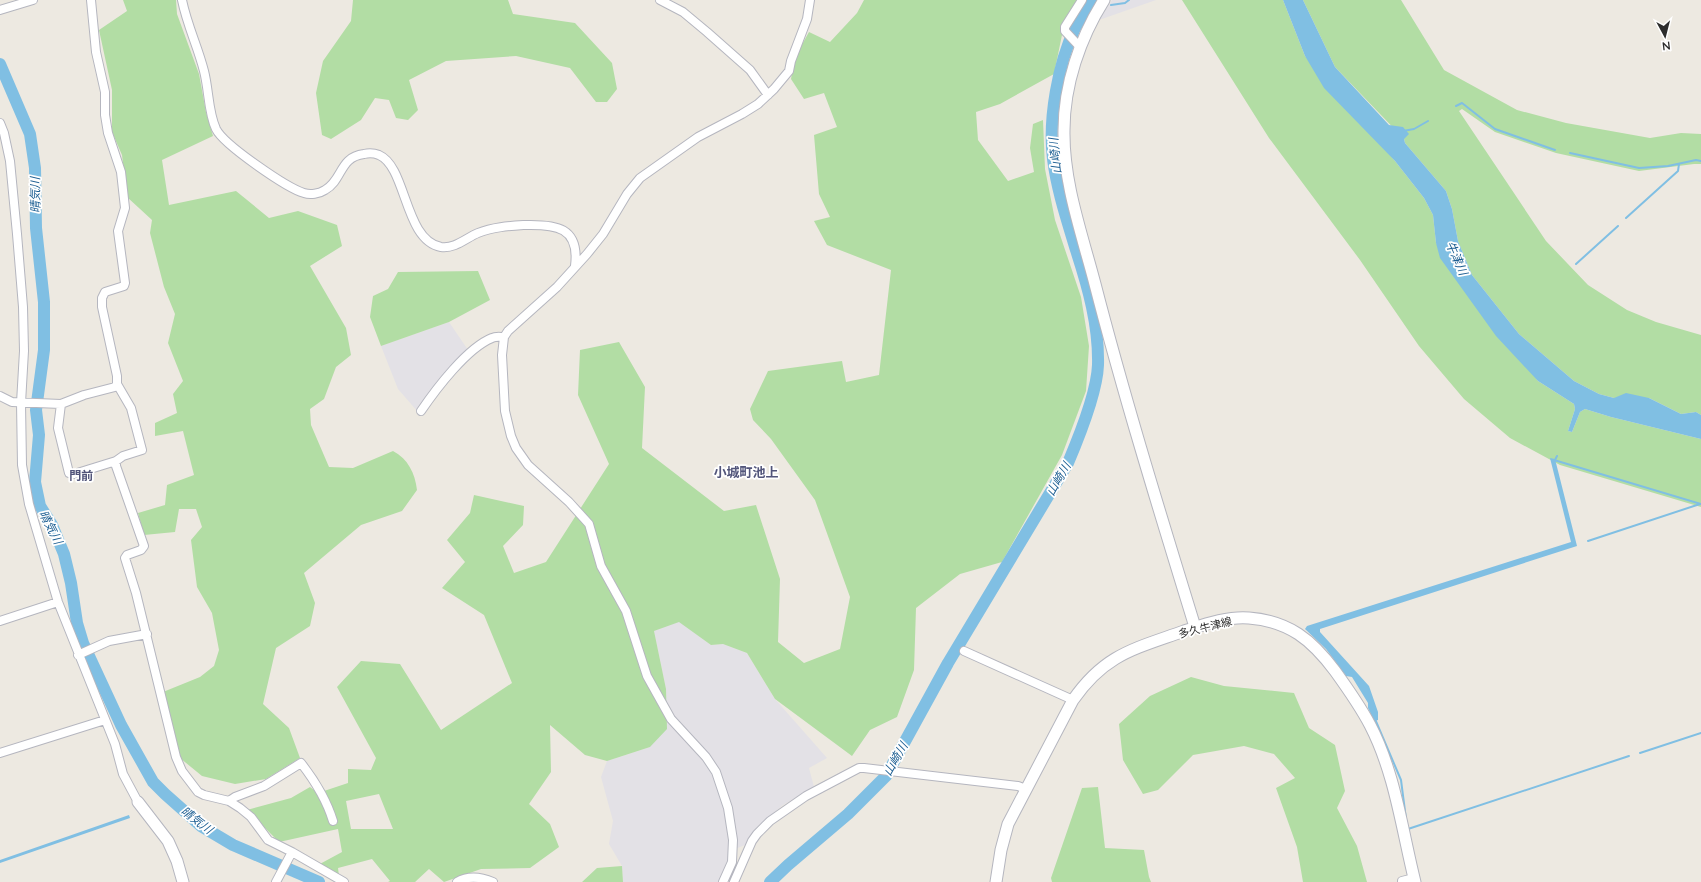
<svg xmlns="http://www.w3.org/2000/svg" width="1701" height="882" viewBox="0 0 1701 882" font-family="Lato,'Noto Sans JP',sans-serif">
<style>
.industrial{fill:#e3e1e6}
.green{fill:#b2dda4;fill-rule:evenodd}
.water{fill:#80bfe3}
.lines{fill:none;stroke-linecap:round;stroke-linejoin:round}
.stream{stroke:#80bfe3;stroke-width:2}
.river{stroke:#80bfe3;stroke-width:12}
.street-casing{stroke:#b5b6bf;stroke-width:10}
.secondary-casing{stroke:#b5b6bf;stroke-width:13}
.street{stroke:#fff;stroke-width:8}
.secondary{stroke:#fff;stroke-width:11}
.labels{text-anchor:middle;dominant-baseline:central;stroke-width:3.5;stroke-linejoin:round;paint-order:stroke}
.street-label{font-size:11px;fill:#2d2d2d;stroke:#fff}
.water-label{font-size:12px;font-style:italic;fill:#1c5e92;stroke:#fff}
.neighbourhood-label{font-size:12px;font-weight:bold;fill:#52557a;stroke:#fff}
.quarter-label{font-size:13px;font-weight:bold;fill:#52557a;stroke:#fff}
</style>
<rect width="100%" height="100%" fill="#ede9e1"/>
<path class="industrial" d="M1112 0H1156L1099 20Z
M449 322 468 350 418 412 398 389 381 346Z
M679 621 711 645 723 644 747 653 775 699 827 758 809 768 814 787 783 805 758 826 745 845 730 851 727 869 719 882H623L622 866 609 844 613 821 601 777 607 761 650 747 666 689 654 631Z"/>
<path class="green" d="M123 0H176L177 14 199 74 206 112 213 136 162 160 169 205 236 191 269 218 298 211 337 225 342 246 310 266 346 328 351 355 336 367 324 399 310 409 311 425 329 467 353 468 393 451C408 459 415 473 417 490L402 511 361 525 304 573 315 603 310 626 276 648 263 704 289 728 300 758 266 779 235 784 202 776 180 758 163 692 200 677 214 666 219 650 212 613 197 587 191 540 202 527 196 509H179L175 532 144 535 138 513 165 505 167 485 194 475 183 431 155 436V423L177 413 173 394 183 381 168 343 175 314 164 287 150 233 152 220 127 197 122 155 112 132V90L99 30 127 11Z
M353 0H508L513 14 575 23 612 63 617 89 607 102H596L570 68 516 56 446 61 409 80 418 110 408 120 396 118 389 100 375 98 361 120 331 139 322 135 316 93 323 61 351 21Z
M864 0H1078L1063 30 1054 74 1000 104 976 112 978 140 1008 181 1034 172 1030 148 1033 124 1043 120 1045 169 1055 220 1081 297 1089 346 1086 391 1062 455 1002 562 960 574 916 608 914 670 897 717 870 730 852 756 775 699 747 653 723 644 711 645 679 622 654 631 666 689 667 729 650 747 607 761 585 755 550 725 551 772 529 804 550 824 559 847 530 868 481 869 444 882 429 869 415 882H388L390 881 372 859 338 868 339 876 318 865 342 852 338 829 279 842 247 810 291 798 310 787 318 793 348 783V769L371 770 376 758 337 687 361 661 400 664 441 730 512 683 484 615 442 588 465 562 447 540 470 513 474 495 524 506 523 525 503 546 514 573 546 562 609 464 578 395 580 350 619 342 645 387 642 448 724 511 756 505 780 579 778 642 804 663 840 649 850 597 815 500 771 439 753 420 750 409 768 371 842 361 846 382 879 375 891 270 827 245 814 221 830 217 819 194 814 135 837 127 824 93 804 99 791 79 795 57 809 32 830 42 857 13ZM379 794 393 829H351L346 801Z
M1182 0H1283L1305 56 1395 161 1424 198 1433 215 1436 243 1538 381 1574 404 1575 409 1568 431 1572 432 1580 412 1585 409 1611 417 1701 439V507L1560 465 1510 438 1464 399 1419 346 1360 260 1269 138Z
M1303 0H1401L1444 70 1517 110 1566 123 1650 138 1681 133 1701 134V164H1694L1639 171 1556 153 1495 132 1462 109 1459 111 1546 241 1588 285 1627 310 1656 322 1701 335V415L1696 412 1681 414 1649 398H1614L1599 394 1574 381 1519 334 1472 275 1458 241 1452 209 1446 191 1405 143 1404 139 1335 67Z
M478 271 490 300 449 322 381 346 370 317 373 296 388 289 398 272Z
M1191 677 1224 686 1294 693 1309 728 1335 745 1345 791 1337 808 1357 846 1367 882H1303L1297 847 1276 788 1295 778 1274 754 1244 746 1193 755 1158 790 1143 794 1123 760 1119 724 1150 696Z
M1098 787 1105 848 1144 850 1149 877 1151 882H1052L1051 878 1082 788Z
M622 866 623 882H582L597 868Z"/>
<path class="water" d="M1283 0H1303L1335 67 1389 125 1403 127 1409 134 1404 139 1405 143 1446 191 1452 209 1458 241 1472 275 1519 334 1574 381 1599 394 1614 398 1626 393 1649 398 1681 414 1696 412 1701 415V439L1611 417 1585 409 1580 412 1572 432 1568 431 1575 409 1574 404 1538 381 1496 336 1440 258 1436 243 1433 215 1424 198 1395 161 1324 88 1305 56Z
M1550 458 1555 459 1577 546 1320 629V632L1369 686 1378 712V720L1374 721 1368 708V703L1352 677 1346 676 1326 649 1305 629 1307 626 1571 542Z
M129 815 130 818 0 863V860Z"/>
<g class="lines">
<path class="stream" d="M1111 5 1125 3 1129 0
M1456 106 1462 103 1495 129 1555 150
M1403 131 1414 129 1428 121
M1570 153 1639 168 1668 166 1696 160 1701 161
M1626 218 1678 171 1679 164
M1576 264 1618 226
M1554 460 1701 504
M1554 462 1557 456
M1588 541 1700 504
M1375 719 1401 780 1406 819
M1640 753 1701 733
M1408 829 1629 756"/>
<path class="river" d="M0 64 30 134 35 168 36 228 44 302V350L36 410 39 435 35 482 40 506 52 525 64 554 71 583 77 623 83 643 121 725 153 782 165 794 201 826 233 845 319 882
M770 882 788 865 848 814 886 776 948 663 1068 463C1079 437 1097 393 1098 365 1099 325 1088 287 1076 250 1067 220 1057 190 1053 159 1048 119 1058 64 1075 28 1080 19 1087 10 1093 0"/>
<defs>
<path id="street" d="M182 0C187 25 198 47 204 71 209 90 208 112 216 129 224 145 287 188 304 193 310 195 319 194 325 190 343 180 339 157 364 154 368 153 374 153 379 155 407 167 404 240 441 247 455 249 466 238 478 233 493 227 509 226 524 225 556 224 580 227 575 266
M660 0 683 12 707 32 750 70 768 95
M0 10 33 0
M1080 47 1065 31V27L1082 0
M0 123 4 133 10 161 17 234 23 307 24 351 21 403 22 465 29 504 58 602 115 744 123 774 138 802
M0 396 12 402 61 404 84 395 115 387 117 384
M61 404 58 428 69 473 74 474 116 461 123 456 142 450 131 408 117 384V376L102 307V298L105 292 124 286 125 283 118 231 125 208 121 172 108 133 105 115V92L96 52 91 0
M421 411C436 389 467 348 492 338 496 336 500 337 504 337
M116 461V466L144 546 141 550 127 555 125 558 136 593 176 757 182 771 198 792 204 795 229 801 240 808 251 817 268 840 292 852 344 882
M0 621 58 602
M964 651 1073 700
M78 655 109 641 147 634
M0 753 105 720
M229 801 235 797 264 786 301 763C315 781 326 798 333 821
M276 882 292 852
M457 882C469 875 481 877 493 882
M723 882 732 862 733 840 728 808 716 772 706 757 671 719 647 676 626 611 601 566 589 524 569 502 528 465 516 448 511 436 505 411 502 355 504 337 508 331 557 287 587 254 603 234 627 194 640 178 698 137 742 114 758 104 774 89 789 71 791 61 807 19 810 0
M734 882 752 841 757 834 770 821 806 796 859 768H864L1018 786 1026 789
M1402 882V881L1414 878"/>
<path id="secondary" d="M1104 0C1080 38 1064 85 1064 130 1063 182 1082 234 1095 284 1125 400 1160 513 1195 627
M138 802 168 841 177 861 183 882
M996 882 1001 850 1008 824 1073 700C1105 654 1134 649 1184 631 1203 625 1228 616 1249 618 1289 621 1312 640 1335 671 1348 689 1360 706 1370 725 1395 773 1402 830 1415 882"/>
</defs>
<use href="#street" class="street-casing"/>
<use href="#secondary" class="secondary-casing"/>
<use href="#street" class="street"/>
<use href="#secondary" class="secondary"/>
</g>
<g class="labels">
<g class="street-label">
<text transform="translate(1205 627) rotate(-14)">多久牛津線</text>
</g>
<g class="water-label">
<text transform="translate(1055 156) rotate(-96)">山崎川</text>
<text transform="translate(35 195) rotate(-91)">晴気川</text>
<text transform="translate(1457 258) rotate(66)">牛津川</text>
<text transform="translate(1058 479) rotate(-60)">山崎川</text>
<text transform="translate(51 527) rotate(63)">晴気川</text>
<text transform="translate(895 759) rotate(-60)">山崎川</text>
<text transform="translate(197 820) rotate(37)">晴気川</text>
</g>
<g class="neighbourhood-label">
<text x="81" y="475">門前</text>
</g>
<g class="quarter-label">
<text x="746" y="472">小城町池上</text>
</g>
</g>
<g transform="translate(1665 36) rotate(173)" stroke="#ffffff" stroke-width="3" paint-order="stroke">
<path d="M0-3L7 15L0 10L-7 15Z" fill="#2d2d2d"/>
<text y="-6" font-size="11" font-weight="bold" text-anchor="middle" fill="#2d2d2d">N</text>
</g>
</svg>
